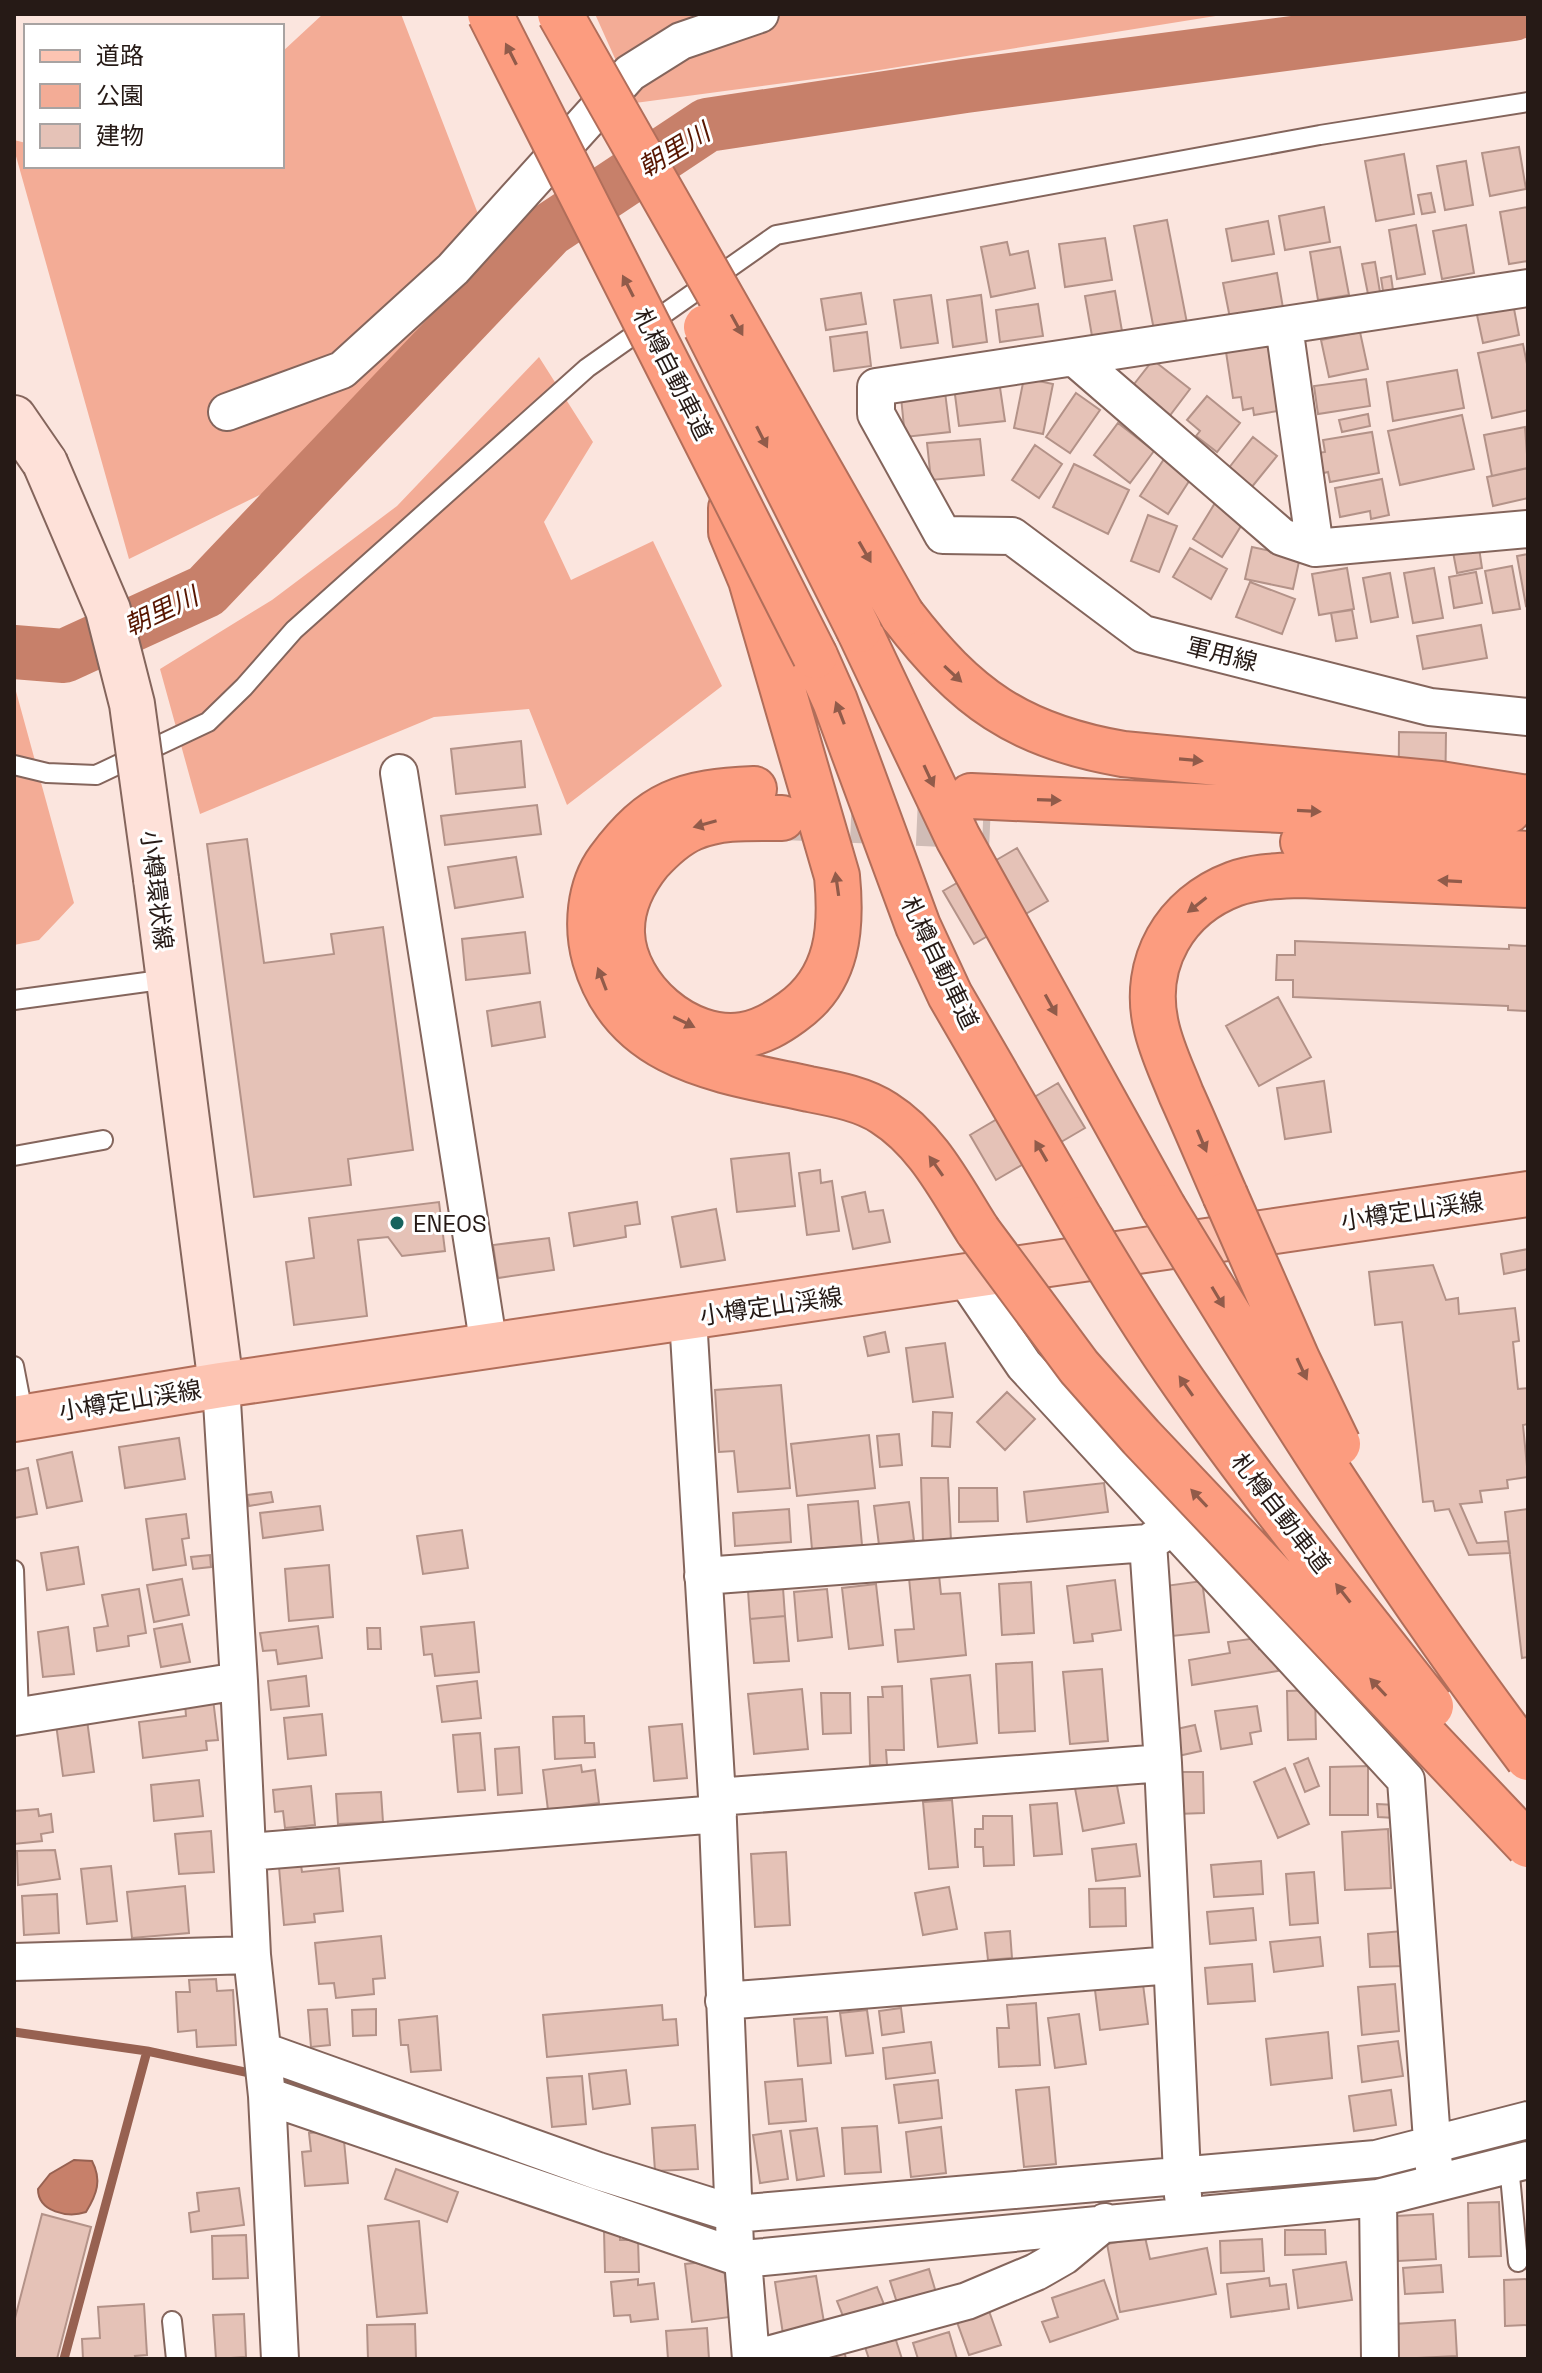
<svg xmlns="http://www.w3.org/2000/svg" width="1542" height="2373" viewBox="0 0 1542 2373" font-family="'Space Grotesk','Noto Sans JP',sans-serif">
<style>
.green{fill:#f3ac96}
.water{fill:#c7806a;stroke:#976151;stroke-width:2}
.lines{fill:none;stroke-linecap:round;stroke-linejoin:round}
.stream{stroke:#976151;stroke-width:9}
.river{stroke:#c7806a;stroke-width:54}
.building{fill:#e5c2b7;stroke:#b39288;stroke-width:2}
.highway-tunnel{stroke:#d0bcb6;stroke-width:44;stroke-dasharray:44 22;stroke-linecap:butt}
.lane-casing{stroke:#84655c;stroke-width:22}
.street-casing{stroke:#84655c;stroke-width:40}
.secondary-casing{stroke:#84655c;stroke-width:48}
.primary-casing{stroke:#b16e5a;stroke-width:48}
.highway-casing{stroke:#b16e5a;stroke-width:48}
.lane{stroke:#fff;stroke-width:18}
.street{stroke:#fff;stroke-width:36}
.secondary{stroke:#fee1d9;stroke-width:44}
.primary{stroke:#fdc4b2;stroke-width:44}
.highway{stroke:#fc9c7f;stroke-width:44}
.secondary-bridge-casing{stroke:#84655c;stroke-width:48;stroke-linecap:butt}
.highway-bridge-casing{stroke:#b16e5a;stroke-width:48;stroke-linecap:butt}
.secondary-bridge{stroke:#fee1d9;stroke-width:44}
.highway-bridge{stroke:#fc9c7f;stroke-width:44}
.oneway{fill:#915b4a}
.poi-dot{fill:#16635d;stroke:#fff;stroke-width:3}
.labels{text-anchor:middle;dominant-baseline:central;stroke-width:6;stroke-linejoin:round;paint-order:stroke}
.street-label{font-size:24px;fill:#261a16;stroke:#fff}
.poi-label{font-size:24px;fill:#261a16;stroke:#fff;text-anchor:start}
.water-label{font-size:26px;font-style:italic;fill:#571601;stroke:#fff}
</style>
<rect width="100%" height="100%" fill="#fbe5de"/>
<path class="green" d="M323 14H401L490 245 288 481 129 559 14 149V140L26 143V166H282V52Z
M595 14H1228L867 72 635 103Z
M539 357 593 442 544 522 571 580 653 541 722 686 567 805 529 709 434 717 200 814 160 669 272 600 397 506Z
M14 684 74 903 39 940 14 945Z"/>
<path class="water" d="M74 2160 92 2161C102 2180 97 2194 86 2212 68 2218 38 2212 38 2189L50 2174Z"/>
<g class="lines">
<path class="stream" d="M14 2032 147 2051
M273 2078 474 2148
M1467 2154 1528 2139
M1255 2192 1335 2180
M64 2359 147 2051 259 2075"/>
<path class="river" d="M14 652 64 656 206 591 549 230 707 125 965 86 1513 14"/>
</g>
<path class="building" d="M1519 147 1526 189 1490 196 1482 153Z
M1404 154 1414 214 1376 221 1365 161Z
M1466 161 1473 205 1445 210 1437 166Z
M1431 193 1435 212 1422 214 1418 195Z
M1324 207 1330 242 1285 250 1279 216Z
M1528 207V261L1509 264 1500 212Z
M1167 220 1187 323 1154 330 1134 226Z
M1268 221 1274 254 1232 261 1226 229Z
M1416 225 1425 274 1397 279 1389 230Z
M1466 225 1474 273 1442 279 1433 231Z
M1105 238 1112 280 1065 287 1059 244Z
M1007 242 1010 255 1028 251 1035 288 991 297 981 247Z
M1340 247 1349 295 1318 300 1310 252Z
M1375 262 1380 292 1368 294 1362 264Z
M1277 273 1283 308 1230 318 1223 283Z
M1391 276 1393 290 1383 291 1381 278Z
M1115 291 1122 331 1092 336 1085 296Z
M861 293 866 324 826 330 821 299Z
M1511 293 1519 335 1483 343 1474 301Z
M931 295 938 343 901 348 894 300Z
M981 295 987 342 953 347 947 300Z
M1038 304 1043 336 1000 342 996 310Z
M867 332 871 366 834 371 830 337Z
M1360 332 1368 369 1329 377 1321 340Z
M1523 344 1528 369V410L1492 418 1478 353Z
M1268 346 1278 411 1254 415 1253 408 1243 410 1241 397 1233 398 1226 352Z
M1153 360 1190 389 1168 418 1131 388Z
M1457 370 1464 408 1393 421 1387 382Z
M1024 378 1053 384 1043 434 1014 428Z
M1366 379 1370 406 1318 414 1314 386Z
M999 381 1005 421 959 426 954 387Z
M945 392 950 432 905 437 901 397Z
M1076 393 1100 410 1070 453 1046 437Z
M1207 396 1240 423 1217 452 1196 436 1200 431 1187 420Z
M1368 414 1370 426 1342 432 1339 420Z
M1462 415 1474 469 1400 485 1388 431Z
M1118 423 1154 451 1130 483 1094 455Z
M1525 427 1528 468 1492 476 1484 435Z
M1372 432 1379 473 1330 482 1328 472 1315 475 1311 454 1325 452 1323 440Z
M1253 437 1277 456 1251 488 1228 469Z
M980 439 984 475 931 480 927 443Z
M1035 445 1062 464 1039 498 1012 480Z
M1166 456 1193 475 1168 514 1140 496Z
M1074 464 1129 490 1108 534 1053 507Z
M1527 468 1528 498 1493 506 1487 477Z
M1382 479 1389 515 1371 519 1370 511 1340 517 1335 488Z
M1215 503 1244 521 1222 557 1193 539Z
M1148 515 1177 526 1159 572 1131 561Z
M1252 547 1300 557 1293 589 1245 579Z
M1190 548 1227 569 1211 599 1173 577Z
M1479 548 1482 568 1457 573 1453 552Z
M1528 554V605L1526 606 1517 556Z
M1512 566 1520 609 1493 613 1485 571Z
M1347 568 1354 609 1319 615 1312 574Z
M1434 568 1443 618 1413 623 1404 573Z
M1476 572 1482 603 1454 608 1449 577Z
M1390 573 1398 617 1371 622 1363 578Z
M1250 582 1295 599 1282 634 1236 617Z
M1352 610 1357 638 1336 641 1331 613Z
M1481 625 1487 658 1423 669 1417 636Z
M1399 732 1446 733 1444 876 1398 875Z
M521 741 525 787 456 794 451 749Z
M537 805 541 834 445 845 441 816Z
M247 839 264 963 334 954 331 934 383 927 413 1150 348 1159 351 1185 254 1197 207 844Z
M1017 848 1048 901 974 944 943 891Z
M516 857 523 897 455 908 448 867Z
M525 932 530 973 466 980 462 939Z
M1295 941 1509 949V945L1528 946V1011L1508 1010V1006L1293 997V980H1276L1277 955H1295Z
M1278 997 1311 1057 1259 1086 1226 1026Z
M540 1002 545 1037 492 1046 487 1011Z
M1324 1081 1331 1132 1285 1139 1277 1088Z
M1058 1083 1085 1128 996 1180 970 1135Z
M789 1153 795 1206 737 1212 731 1159Z
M820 1170 821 1183 832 1181 839 1231 807 1235 799 1173Z
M865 1192 869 1212 883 1210 890 1242 853 1249 842 1197Z
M439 1202 445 1251 402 1256 388 1237 358 1240 367 1316 294 1325 286 1262 314 1258 309 1218Z
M637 1202 640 1224 625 1226 626 1237 574 1246 569 1213Z
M716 1209 725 1260 681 1267 672 1217Z
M549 1238 554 1270 498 1278 493 1245Z
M1528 1249V1269L1504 1274 1501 1254Z
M1433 1265 1446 1300 1458 1298 1459 1314 1515 1308 1519 1341 1513 1342 1518 1389 1528 1388V1424L1523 1425 1528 1477 1507 1480 1508 1488 1480 1491 1482 1502 1460 1504 1477 1543 1508 1541 1510 1553 1469 1555 1449 1509 1435 1511 1433 1501 1423 1502 1402 1322 1375 1325 1369 1272Z
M885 1332 889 1352 868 1356 864 1337Z
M945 1343 953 1397 913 1402 906 1348Z
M781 1385 790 1488 738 1492 734 1451 719 1452 715 1390Z
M1007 1392 1035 1419 1005 1450 977 1422Z
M933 1412 952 1413 950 1447 932 1446Z
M899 1434 902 1465 880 1467 877 1436Z
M869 1435 875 1488 797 1496 791 1444Z
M179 1438 185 1479 125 1488 119 1447Z
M72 1452 82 1501 47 1508 37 1460Z
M28 1468 37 1514 14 1518V1471Z
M921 1478H948L951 1541 923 1542Z
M1104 1483 1108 1512 1027 1522 1024 1492Z
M959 1488H997L998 1521 959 1522Z
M271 1492 273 1502 249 1506 247 1495Z
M858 1501 862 1545 812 1549 808 1505Z
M909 1502 914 1540 879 1545 874 1506Z
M320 1506 323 1530 263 1538 260 1513Z
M789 1509 791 1542 735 1546 733 1513Z
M1528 1509V1657L1522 1658 1505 1512Z
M186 1514 189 1538 182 1539 186 1565 153 1570 146 1519Z
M462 1530 468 1568 423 1574 417 1536Z
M78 1547 84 1584 47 1590 41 1553Z
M210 1555 211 1567 193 1569 191 1557Z
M329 1565 333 1617 289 1621 285 1569Z
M782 1574 785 1616 750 1619 747 1577Z
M939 1575 941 1594 960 1593 966 1655 898 1662 895 1630 914 1629 909 1578Z
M182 1579 189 1615 154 1622 147 1585Z
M1115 1580 1121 1630 1092 1634 1093 1641 1074 1643 1067 1586Z
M1202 1581 1209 1632 1172 1636 1165 1586Z
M1031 1582 1034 1633 1002 1635 999 1584Z
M876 1584 883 1645 849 1649 842 1588Z
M139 1589 146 1633 128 1636 129 1646 97 1651 94 1628 108 1626 102 1595Z
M827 1589 832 1637 798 1641 794 1592Z
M785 1616 789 1661 754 1663 750 1619Z
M474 1622 479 1672 435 1676 432 1654 424 1655 421 1627Z
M182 1624 190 1662 161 1667 154 1629Z
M318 1626 322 1658 278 1664 276 1650 263 1651 260 1633Z
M68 1627 74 1674 43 1677 38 1632Z
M367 1628H380L381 1649H368Z
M1257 1638 1259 1649 1274 1646 1278 1671 1192 1685 1189 1660 1230 1653 1228 1642Z
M1032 1662 1035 1731 999 1733 996 1664Z
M1102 1669 1108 1741 1070 1744 1063 1672Z
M970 1675 977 1743 938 1747 931 1679Z
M306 1676 309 1706 271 1710 268 1681Z
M477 1681 481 1718 442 1722 437 1686Z
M902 1686 904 1750H886L887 1765H870L868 1697H883L882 1687Z
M802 1689 808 1749 754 1754 748 1694Z
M1315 1690 1316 1739 1288 1740 1287 1691Z
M821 1693H850L851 1733 823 1734Z
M213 1699 218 1740 206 1741 207 1750 143 1758 139 1722 186 1716 185 1703Z
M1257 1706 1261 1731 1250 1733 1252 1744 1221 1749 1215 1711Z
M322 1714 326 1755 288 1759 284 1718Z
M584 1716 585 1743H594L595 1757 555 1759 553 1717Z
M87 1720 94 1772 63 1776 56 1724Z
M682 1724 687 1778 654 1781 649 1727Z
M1195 1725 1201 1751 1178 1756 1172 1730Z
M480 1733 485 1790 458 1792 453 1735Z
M519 1747 522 1793 498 1795 495 1749Z
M1308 1758 1319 1786 1305 1792 1294 1764Z
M581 1765 582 1772 595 1770 599 1803 548 1810 543 1770Z
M1368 1766V1815H1330V1767Z
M1285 1768 1309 1824 1278 1838 1254 1782Z
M1177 1772H1203L1204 1813 1177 1814Z
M1115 1775 1124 1823 1083 1831 1074 1783Z
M199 1780 203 1816 154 1821 151 1785Z
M311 1786 315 1825 285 1828 283 1811 275 1812 273 1790Z
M381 1792 383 1822 338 1824 336 1794Z
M952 1800 958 1867 929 1869 923 1802Z
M1057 1803 1062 1854 1034 1856 1030 1805Z
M1377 1804 1396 1805 1395 1818 1378 1817Z
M38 1809 39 1816 51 1814 53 1832 41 1834 42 1841 14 1844V1811Z
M983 1816H1012L1014 1865 984 1866 983 1847H975V1829H983Z
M1388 1829 1391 1888 1345 1890 1342 1832Z
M211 1831 214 1872 179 1874 175 1834Z
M1136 1844 1140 1876 1096 1881 1092 1849Z
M55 1850 60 1879 18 1885 17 1851Z
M786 1852 790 1925 755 1927 751 1854Z
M1261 1861 1263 1894 1214 1897 1211 1865Z
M301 1865 302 1872 339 1868 343 1911 314 1914 315 1922 284 1925 279 1867Z
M111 1866 117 1921 87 1924 81 1869Z
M1314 1872 1318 1923 1290 1925 1286 1874Z
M185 1886 189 1933 132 1938 127 1892Z
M949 1887 957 1929 923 1935 915 1893Z
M1125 1888 1126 1926 1090 1927 1089 1889Z
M57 1894 59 1933 24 1935 22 1896Z
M1253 1908 1256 1940 1210 1944 1207 1912Z
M1010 1931 1012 1958 988 1960 985 1933Z
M1403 1931 1405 1966 1370 1967 1368 1934Z
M381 1936 385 1978 373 1979 374 1994 336 1998 334 1983 319 1984 315 1943Z
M1320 1937 1323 1966 1274 1972 1270 1942Z
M1252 1964 1255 2001 1208 2004 1205 1968Z
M216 1979 217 1991 233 1990 236 2045 197 2047 196 2030 178 2032 176 1992H190L189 1980Z
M1143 1984 1148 2024 1100 2030 1095 1990Z
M1395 1984 1399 2031 1362 2035 1358 1987Z
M1036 2003 1040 2065 999 2067 997 2028H1009L1007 2005Z
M662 2005 663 2020 676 2019 678 2045 547 2057 543 2015Z
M901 2008 904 2032 882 2035 879 2011Z
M327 2009 330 2045 311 2047 308 2010Z
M376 2009V2035L353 2036 352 2010Z
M867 2010 873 2053 846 2056 840 2013Z
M1079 2014 1086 2064 1055 2068 1048 2018Z
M437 2016 441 2070 411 2072 408 2045H401L399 2020Z
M827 2017 831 2063 798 2066 794 2019Z
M1328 2032 1332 2078 1271 2085 1266 2039Z
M1398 2041 1403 2076 1362 2082 1358 2046Z
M931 2042 935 2073 886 2079 883 2048Z
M626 2070 630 2104 593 2109 589 2074Z
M582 2076 586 2124 552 2127 547 2078Z
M802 2079 806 2121 769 2124 765 2082Z
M938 2080 942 2118 899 2123 894 2085Z
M1049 2087 1056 2164 1024 2167 1016 2090Z
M1391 2090 1396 2125 1354 2131 1349 2096Z
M695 2125 698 2169 655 2171 652 2128Z
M877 2126 881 2172 845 2174 842 2128Z
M941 2127 946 2173 911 2177 906 2132Z
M817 2128 824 2176 797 2180 790 2131Z
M343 2130 348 2183 305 2186 302 2152 311 2151 309 2133Z
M781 2131 788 2179 760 2183 753 2135Z
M396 2169 458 2192 447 2222 385 2199Z
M239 2188 244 2225 191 2232 189 2213 199 2211 197 2193Z
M1499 2202 1501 2256 1469 2257 1468 2203Z
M42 2214 91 2227 57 2359H14V2322Z
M1433 2214 1436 2259 1398 2261 1396 2216Z
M419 2221 427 2313 377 2317 368 2226Z
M604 2230H620V2240H638L639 2272H605Z
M1285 2230H1325L1326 2254 1285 2255Z
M246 2235 248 2278 213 2279 212 2236Z
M1145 2237 1150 2259 1207 2248 1216 2294 1120 2312 1107 2244Z
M1262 2239 1264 2271 1221 2273 1220 2241Z
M723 2260 730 2317 692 2322 685 2264Z
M1346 2262 1352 2300 1298 2308 1293 2270Z
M1441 2265 1443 2292 1405 2294 1403 2268Z
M929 2269 937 2296 899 2309 890 2281Z
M816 2276 825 2328 783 2334 775 2282Z
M1269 2278 1270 2286 1286 2284 1289 2309 1231 2317 1227 2284Z
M638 2279V2285L654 2283 658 2319 631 2322 630 2315 614 2316 611 2282Z
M1528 2279V2325L1505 2326 1504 2280Z
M1104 2280 1118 2319 1050 2342 1042 2322 1058 2317 1052 2298Z
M877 2287 887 2312 847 2326 837 2301Z
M144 2304 147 2355 135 2356 136 2359H83L82 2339 100 2338 98 2307Z
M989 2311 1001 2345 969 2355 957 2322Z
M244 2314 246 2357 216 2359 213 2315Z
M1455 2320 1457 2356 1397 2359 1394 2324Z
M415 2324 416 2359H368L367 2325Z
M707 2328 709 2359H668L666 2331Z
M893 2331 902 2359H869L863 2341Z
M949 2332 957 2359H918L913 2343Z
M843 2346 846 2359H787Z"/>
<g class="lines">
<path class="highway-tunnel" d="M785 818 990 827"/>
<defs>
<path id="lane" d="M14 765 47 773 96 775 208 722 244 687 294 630 587 368 776 235 1320 135 1528 102
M14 1000 168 979
M14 1156 103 1140
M14 1366 24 1418
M14 1570 19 1716
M1509 2165 1518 2262
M172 2321 176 2359"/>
<path id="street" d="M1528 288 876 387V414L943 535 1012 536 1143 634 1430 707 1528 717
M1284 326 1315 548
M1075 358 1282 537 1315 548 1528 529
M227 412 342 370 453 269 630 73 681 41 760 14
M399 773 489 1347
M965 1278 1024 1365 1406 1780 1434 2168
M688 1318 717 1797 735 2246 743 2259 751 2359
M221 1385 239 1681 252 1955 267 2096 280 2359
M1148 1543 1163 1763 1183 2196
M703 1576 1148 1543 1168 1530
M14 1717 239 1681
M717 1797 1163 1763
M248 1852 718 1814
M14 1962 252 1955
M724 2001 1172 1965
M263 2051 598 2171 735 2214 1376 2159 1528 2120
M267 2096 743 2259 1378 2198 1528 2160
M1378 2198 1380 2359
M753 2359 967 2301 1036 2272 1064 2256 1105 2222"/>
<path id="secondary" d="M14 418 45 463
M156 879 221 1385"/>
<path id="primary" d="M14 1419 221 1385 1528 1194"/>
<path id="highway" d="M731 508V532L751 580 837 876C842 927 839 979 792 1012 777 1023 762 1032 743 1035 687 1044 624 989 622 933 621 905 633 882 650 861 662 848 676 835 692 828 721 816 751 818 782 818
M902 615C966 698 1018 736 1123 754L1440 784 1528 798
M859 630 958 838 1163 1207
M815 656 835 701 918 926 950 995 1080 1219
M754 789C684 792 652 802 609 860 589 887 586 927 595 959 624 1060 721 1070 809 1089 835 1094 863 1099 884 1113 928 1141 951 1189 978 1231
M971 796 1439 817 1508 811
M1303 842 1528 854
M1225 1195C1210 1161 1196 1127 1181 1094 1172 1071 1161 1049 1156 1025 1142 963 1175 906 1234 884 1255 876 1279 876 1301 875L1528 885"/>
</defs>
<use href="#lane" class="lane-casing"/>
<use href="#street" class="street-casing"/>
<use href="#secondary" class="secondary-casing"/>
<use href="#primary" class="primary-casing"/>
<use href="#highway" class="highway-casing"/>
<use href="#lane" class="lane"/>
<use href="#street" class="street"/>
<use href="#secondary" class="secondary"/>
<use href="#primary" class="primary"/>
<use href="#highway" class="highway"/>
<defs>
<path id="secondary-bridge" d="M45 463 108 610 132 704 156 879"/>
<path id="highway-bridge" d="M490 14 815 656
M560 14 902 615
M706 327 859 630
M1225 1195 1297 1359 1338 1444
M1163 1207C1277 1395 1395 1582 1528 1758
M1080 1219C1113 1275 1147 1330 1184 1383 1261 1494 1348 1599 1431 1706
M978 1231 1079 1367 1141 1437 1528 1845"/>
</defs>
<use href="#secondary-bridge" class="secondary-bridge-casing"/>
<use href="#highway-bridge" class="highway-bridge-casing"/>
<use href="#secondary-bridge" class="secondary-bridge"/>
<use href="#highway-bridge" class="highway-bridge"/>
</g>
<defs><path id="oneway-solid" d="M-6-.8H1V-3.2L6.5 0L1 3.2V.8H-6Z" transform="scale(2)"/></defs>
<g class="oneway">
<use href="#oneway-solid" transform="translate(511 54) rotate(-117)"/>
<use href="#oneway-solid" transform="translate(628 286) rotate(-117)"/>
<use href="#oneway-solid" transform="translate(737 325) rotate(61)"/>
<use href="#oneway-solid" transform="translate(762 437) rotate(63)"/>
<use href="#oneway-solid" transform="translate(865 552) rotate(60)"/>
<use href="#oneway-solid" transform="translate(953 674) rotate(43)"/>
<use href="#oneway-solid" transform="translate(840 713) rotate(-111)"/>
<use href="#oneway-solid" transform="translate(1191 760) rotate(5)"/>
<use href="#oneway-solid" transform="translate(929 776) rotate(65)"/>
<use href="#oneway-solid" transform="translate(1049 800) rotate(2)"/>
<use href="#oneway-solid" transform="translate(1309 811) rotate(3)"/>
<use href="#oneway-solid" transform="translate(705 824) rotate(164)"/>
<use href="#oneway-solid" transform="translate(1450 881) rotate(-177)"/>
<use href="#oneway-solid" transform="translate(837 884) rotate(-98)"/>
<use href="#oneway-solid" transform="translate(1197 905) rotate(142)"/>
<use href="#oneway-solid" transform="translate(602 979) rotate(-111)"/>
<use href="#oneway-solid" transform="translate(1051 1005) rotate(61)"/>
<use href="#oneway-solid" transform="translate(684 1022) rotate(26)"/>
<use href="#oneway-solid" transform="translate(1202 1141) rotate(67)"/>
<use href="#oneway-solid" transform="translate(1041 1151) rotate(-120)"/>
<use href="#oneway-solid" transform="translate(936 1166) rotate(-125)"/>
<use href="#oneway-solid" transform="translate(1218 1297) rotate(59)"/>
<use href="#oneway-solid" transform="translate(1302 1369) rotate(65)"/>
<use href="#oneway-solid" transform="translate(1186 1386) rotate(-125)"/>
<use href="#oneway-solid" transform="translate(1199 1498) rotate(-133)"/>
<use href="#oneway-solid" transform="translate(1343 1593) rotate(-128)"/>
<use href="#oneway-solid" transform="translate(1378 1687) rotate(-133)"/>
</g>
<circle class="poi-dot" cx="397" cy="1223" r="8"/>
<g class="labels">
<g class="street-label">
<text transform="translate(673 374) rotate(63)">札樽自動車道</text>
<text transform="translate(1222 654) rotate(14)">軍用線</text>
<text transform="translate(157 890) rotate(83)">小樽環状線</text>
<text transform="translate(940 963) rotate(64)">札樽自動車道</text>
<text transform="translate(1412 1211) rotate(-8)">小樽定山渓線</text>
<text transform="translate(771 1306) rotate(-8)">小樽定山渓線</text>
<text transform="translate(130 1400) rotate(-9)">小樽定山渓線</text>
<text transform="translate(1281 1513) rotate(52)">札樽自動車道</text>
</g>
<g class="poi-label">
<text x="413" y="1223">ENEOS</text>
</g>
<g class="water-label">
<text transform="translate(674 150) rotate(-31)">朝里川</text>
<text transform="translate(161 611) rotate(-25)">朝里川</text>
</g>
</g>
<rect width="1542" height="2373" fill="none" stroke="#261a16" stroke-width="32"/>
<rect x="24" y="24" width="260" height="144" fill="#ffffff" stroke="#a8a3a2" stroke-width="2"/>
<rect x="40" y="50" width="40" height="12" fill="#fdc4b2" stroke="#a8a3a2" stroke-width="2"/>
<text x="96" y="64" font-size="24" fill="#261a16">道路</text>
<rect x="40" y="84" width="40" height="24" fill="#f3ac96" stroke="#a8a3a2" stroke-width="2"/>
<text x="96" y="104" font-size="24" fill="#261a16">公園</text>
<rect x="40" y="124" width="40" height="24" fill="#e5c2b7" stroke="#a8a3a2" stroke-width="2"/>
<text x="96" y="144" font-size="24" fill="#261a16">建物</text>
</svg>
